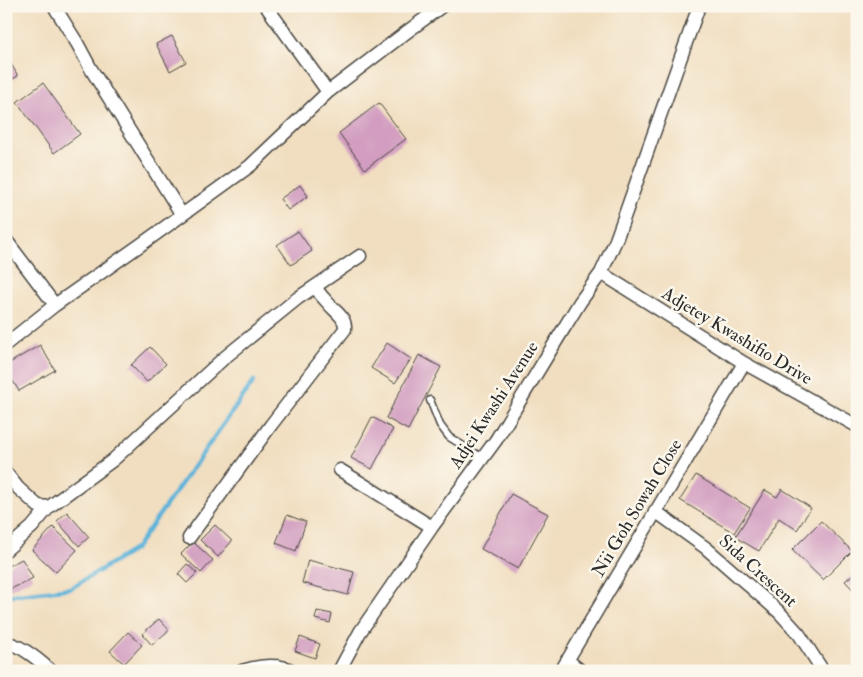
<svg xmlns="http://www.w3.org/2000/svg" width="863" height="677" viewBox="0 0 863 677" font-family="'IM FELL Double Pica',serif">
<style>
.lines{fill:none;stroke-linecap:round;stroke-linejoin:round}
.stream{stroke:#5cb3d9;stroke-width:4.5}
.building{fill:#d29dc0}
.lane-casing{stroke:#494641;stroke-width:9}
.street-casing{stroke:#494641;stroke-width:15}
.lane{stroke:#fff;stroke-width:6}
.street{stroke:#fff;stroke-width:12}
.labels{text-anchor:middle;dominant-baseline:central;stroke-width:5;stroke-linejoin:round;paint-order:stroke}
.street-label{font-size:18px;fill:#2b2b2b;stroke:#fbf7ec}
</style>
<rect width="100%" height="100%" fill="#fbf7ec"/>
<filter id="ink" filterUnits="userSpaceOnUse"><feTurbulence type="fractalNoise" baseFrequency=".02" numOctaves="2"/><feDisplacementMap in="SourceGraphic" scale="10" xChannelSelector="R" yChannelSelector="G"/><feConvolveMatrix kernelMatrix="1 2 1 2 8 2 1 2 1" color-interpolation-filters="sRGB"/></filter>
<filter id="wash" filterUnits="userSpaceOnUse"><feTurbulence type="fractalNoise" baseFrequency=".0096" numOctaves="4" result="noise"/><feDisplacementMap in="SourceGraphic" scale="20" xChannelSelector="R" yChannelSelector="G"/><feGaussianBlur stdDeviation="1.12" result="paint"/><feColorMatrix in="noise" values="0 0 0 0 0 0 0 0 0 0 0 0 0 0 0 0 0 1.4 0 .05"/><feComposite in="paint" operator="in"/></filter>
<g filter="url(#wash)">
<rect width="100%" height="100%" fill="#f1dec0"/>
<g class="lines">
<path class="stream" d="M6 596 71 588 135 549 254 381"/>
</g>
<g id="blocks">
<path class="building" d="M172 36 186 62 170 71 156 44Z
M6 55 18 76 6 83Z
M43 83 80 134 54 153 17 102Z
M379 103 406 139 365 169 339 133Z
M300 185 308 196 288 210 280 199Z
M298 231 312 251 291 265 277 245Z
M387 343 411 359 395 383 371 368Z
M40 345 55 370 19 391 6 370V365Z
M150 347 166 364 147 382 131 365Z
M419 355 441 367 408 430 386 418Z
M372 417 393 429 372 469 351 458Z
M696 475 750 508 734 533 680 500Z
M782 489 811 508 797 530 779 518 759 551 735 537 765 490 777 497Z
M511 494 548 514 518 569 481 549Z
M67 512 89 537 79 546 57 521Z
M287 515 306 522 296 551 276 543Z
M821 521 852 551 823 580 792 550Z
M215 525 232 541 218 557 200 540Z
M53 527 77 550 56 572 32 550Z
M193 542 213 560 201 573 181 554Z
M22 559 33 578 7 591 6 589V567Z
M308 560 354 572 348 595 302 583Z
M187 564 197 573 187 583 178 574Z
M857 571V594L845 581Z
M317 611 332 614 330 623 315 619Z
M159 619 169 630 152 645 142 634Z
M128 632 142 645 124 664 110 651Z
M300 637 320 644 315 658 295 651Z"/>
</g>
</g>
<g filter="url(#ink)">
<use href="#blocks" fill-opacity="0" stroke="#494641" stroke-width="1"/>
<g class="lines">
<defs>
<path id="lane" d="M430 400 440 425 449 437 483 458"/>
<path id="street" d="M54 6 77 43 91 69 182 215
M266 6 328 92
M6 240 55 305
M601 273 744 363 857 426
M6 344 55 305 146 241 250 166 328 92 408 31 442 6
M340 470 432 527
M6 473 18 488 38 506 49 507 113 460 224 358 298 298 360 256
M655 511 706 548 779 612 799 634 823 671
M189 538 271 425 345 329C346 317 335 312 328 303 323 298 319 293 315 287
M6 550 32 527 49 507
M6 643C20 644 40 661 51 671
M567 660 581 671
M242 671C258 666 278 663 293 671
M339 671 360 632 432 527 496 440 561 333 580 302 601 273 616 240 699 6
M561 671 744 363"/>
</defs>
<use href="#lane" class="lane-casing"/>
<use href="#street" class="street-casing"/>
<use href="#lane" class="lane"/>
<use href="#street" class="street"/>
</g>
</g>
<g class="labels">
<g class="street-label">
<text transform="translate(737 336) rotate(31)">Adjetey Kwashifio Drive</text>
<text transform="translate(494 405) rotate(-57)">Adjei Kwashi Avenue</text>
<text transform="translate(637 508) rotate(-59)">Nii Goh Sowah Close</text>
<text transform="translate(758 571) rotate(42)">Sida Crescent</text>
</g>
</g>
<rect width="863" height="677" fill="none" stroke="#fbf7ec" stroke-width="25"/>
</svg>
